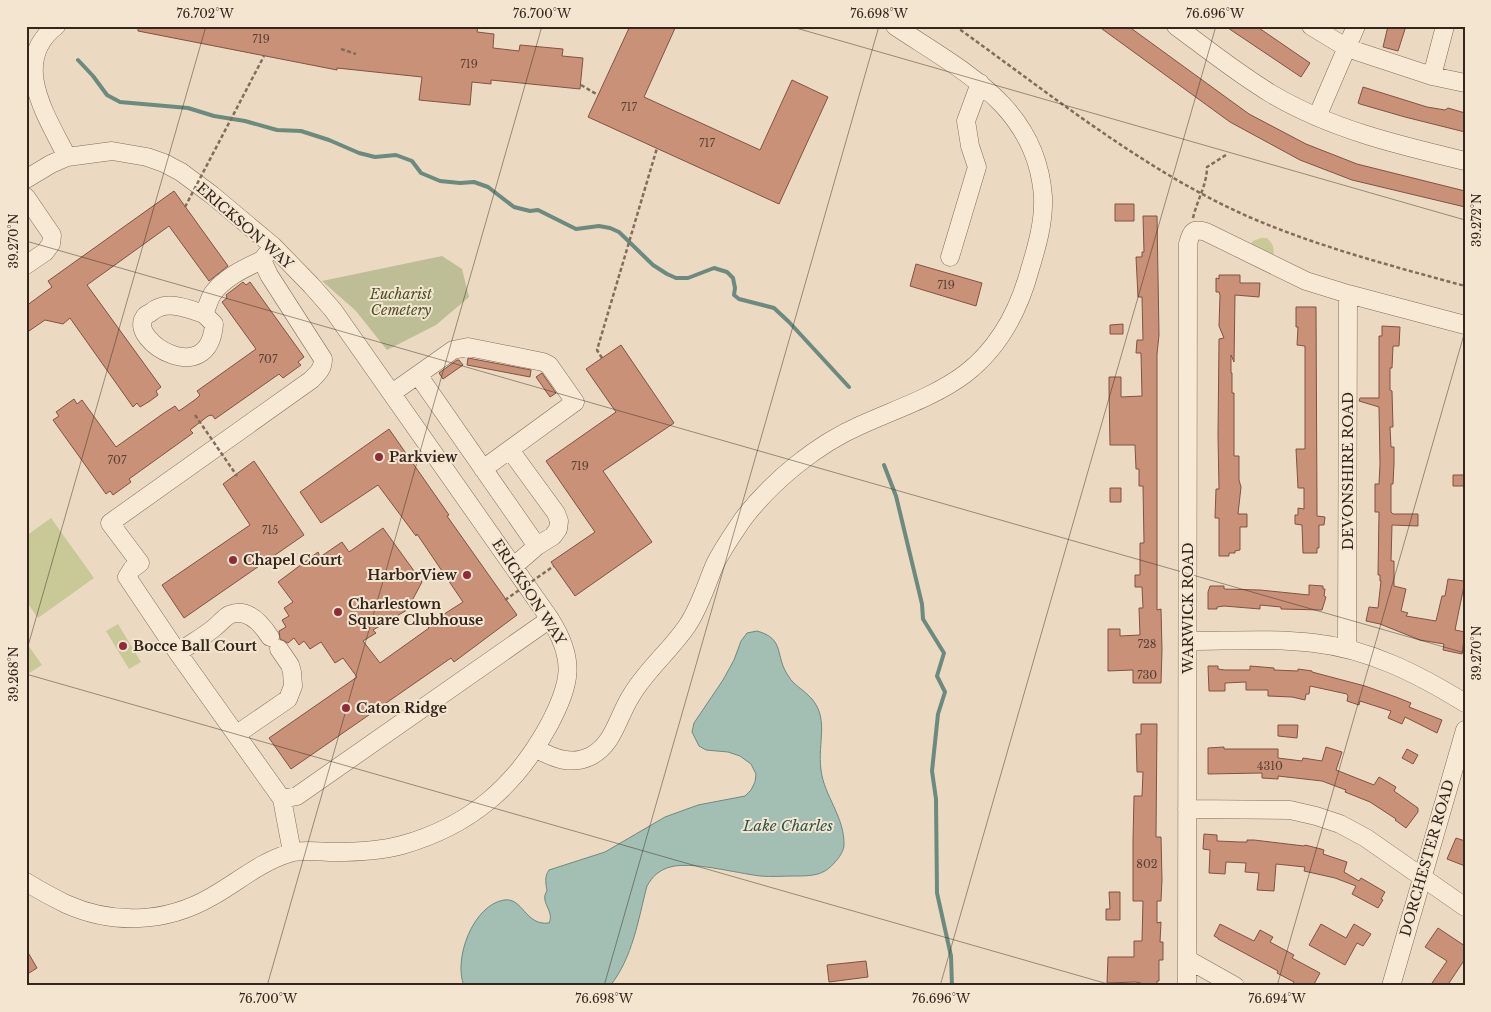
<svg xmlns="http://www.w3.org/2000/svg" width="1491" height="1012" viewBox="0 0 1491 1012" font-family="'Libre Baskerville',serif">
<style>
.green{fill:#c8c996}
.cemetery{fill:#bdbe95}
.water{fill:#a3beb3;stroke:#6b8b80}
.lines{fill:none;stroke-linecap:round;stroke-linejoin:round}
.stream{stroke:#6b8b80;stroke-width:4}
.building{fill:#c89178;stroke:#825341}
.minor-casing{stroke:#846c5a;stroke-width:19}
.path{stroke:#846c5a;stroke-width:2.5;stroke-dasharray:4 2.5;stroke-linecap:butt}
.minor{stroke:#f7e9d4;stroke-width:18}
.path-bridge{stroke:#846c5a;stroke-width:2.5;stroke-dasharray:4 2.5;stroke-linecap:butt}
.ticks{fill:none;stroke:#34261d;stroke-width:1;stroke-opacity:0.45}
.poi-dot{fill:#902c38;stroke:#f3e5d0;stroke-width:2}
.labels{text-anchor:middle;dominant-baseline:central;stroke-width:4;stroke-linejoin:round;paint-order:stroke}
.number-label{font-size:11px;fill:#594134}
.street-label{font-size:14px;fill:#34261d;stroke:#f3e5d0}
.park-label{font-size:14px;font-style:italic;fill:#4a5025;stroke:#f3e5d0}
.poi-label{font-size:14px;font-weight:bold;fill:#34261d;stroke:#f3e5d0;text-anchor:start}
.water-label{font-size:15px;font-style:italic;fill:#2d534d;stroke:#f3e5d0}
.neatline{fill:none;stroke:#34261d;stroke-width:2}
.ticks-label{font-size:12px;text-anchor:middle;fill:#34261d}
</style>
<rect width="100%" height="100%" fill="#ebdac1"/>
<path class="green" d="M1261 238H1267C1273 244 1275 249 1273 257L1250 245 1253 241Z
M51 518 94 578 38 618 26 601V536Z
M118 624 141 662 129 669 106 631Z
M26 642 42 665 26 675Z"/>
<path class="cemetery" d="M442 256 462 269 469 297 436 325 387 350 356 311 322 281Z"/>
<path class="water" d="M757 631C786 639 774 656 789 677 793 684 802 689 808 695 831 716 817 742 821 770 824 796 845 817 844 846 843 852 839 858 835 862 824 876 811 876 794 876 783 876 771 877 760 876 736 873 691 861 670 867 659 870 652 877 647 886 638 920 633 957 610 986H464C453 959 473 905 504 900 523 897 525 926 549 923 555 911 539 902 547 891 546 884 544 877 549 870L605 852 665 817 698 805 745 796 751 790 755 782 756 774 751 764 740 756 728 752 706 750 699 746 692 732 694 723 723 680 734 660 741 641 747 633Z"/>
<g class="lines">
<path class="stream" d="M78 60 93 76 107 95 120 102 188 108 214 116 245 121 277 130 301 131 329 140 359 153 375 157 396 155 412 161 421 173 440 181 460 183 474 182 488 187 514 207 530 211 538 210 576 229 599 226 610 228 619 232 653 265 667 274 676 278H688L714 268 727 272 733 278 735 288 734 295 739 299 774 308 789 322 849 387
M884 465 896 496 922 604 923 619 944 653 937 676 945 692 938 714 932 771 936 799 937 893 951 956 952 986"/>
</g>
<path class="building" d="M138 26H478L477 32 494 34 493 48 519 51 520 45 563 49 562 56 583 58 580 89 491 80V84L472 82 470 105 419 100 422 77 337 68V70L138 31Z
M630 26H676L644 97 760 150 792 80 828 97 779 204 588 117Z
M1098 26H1128L1249 114 1306 144 1357 164 1465 191V207L1352 180 1300 160 1230 122Z
M1225 26H1256L1310 63 1301 77Z
M1388 26H1406L1398 51 1383 47Z
M1363 87 1427 107 1445 110 1448 108 1465 113V132L1405 117 1360 104 1358 103Z
M174 191 228 266 209 281 169 226 87 285 161 387 156 391 158 395 150 401 140 407 137 403 133 407 70 318 63 324 45 320 26 333V306L52 287 48 281Z
M1115 204H1134V221H1115Z
M1143 216H1157L1159 335 1157 354V610L1161 609 1162 650 1161 683H1133V670L1108 671V629H1120V636L1140 635 1139 608H1143L1142 587H1135V575H1140V543H1144L1143 486H1139V469H1136L1135 445H1110L1109 388V377H1121V397L1142 396 1141 353H1136L1137 340H1143L1142 297H1138L1136 257H1142V252H1144Z
M916 264 982 283 976 306 910 286Z
M1219 275H1240V283H1260L1259 297 1235 295 1234 362 1231 355V373H1232V393H1234V456H1239V480L1241 487 1238 514H1247V527H1240V550L1235 551V553H1229V556H1219V518H1215L1216 489H1219L1218 435 1219 339 1224 338 1219 326 1220 295 1219 292H1216V278L1219 279Z
M243 282 246 285 250 282 304 357 298 362 301 365 283 378 279 374 215 419 212 415 208 416 190 430 193 433 129 479 131 482 113 495 110 491 106 494 53 420 59 416 56 412 74 399 77 404 82 400 116 447 164 413 175 406 179 411 196 399 200 395 197 391 256 349 222 302 227 298 226 295Z
M1296 307H1316L1317 509V516L1325 517 1324 525H1319V548H1317V553H1303L1302 525 1295 524V515H1298V508L1304 509V488H1298L1296 449H1305V346L1297 345 1298 327H1296Z
M1123 324V334H1110V325Z
M1382 326 1400 327 1399 346H1393L1392 368H1390V390L1392 391 1393 427H1390L1391 447H1394V464L1393 484H1391V512L1393 514H1418V526L1392 525 1391 561H1394V586L1406 589 1401 611 1408 613 1406 616 1436 621 1442 596H1445L1448 579 1465 581 1455 630 1465 632 1462 654 1443 650 1444 644 1420 640 1380 624 1366 621 1369 607 1378 608 1381 581H1380V575H1378L1379 512H1375V484H1379L1380 464 1379 407 1359 401 1360 398H1379V336H1382Z
M621 345 674 423 603 471 652 542 575 596 551 562 595 532 546 461 616 412 586 369Z
M468 358 531 370 530 377 467 365Z
M457 360H459L463 365 443 379 439 373Z
M542 373 556 393 550 397 536 377Z
M389 429 449 515 447 516 517 615 454 662 451 658 291 769 269 738 357 677 343 658 335 663 321 642 310 649 304 641 299 645 294 638 288 643 280 639 279 631 286 627 282 620 289 616 284 608 293 602 278 582 318 552 320 557 342 542 349 552 383 528 422 582 407 610 373 630 376 633 363 641 380 663 429 628 427 625 463 602 417 534 416 536 378 485 321 523 300 492Z
M254 461 304 535 184 618 162 585 250 525 223 484Z
M1453 475H1465V486H1453Z
M1110 488H1121V502H1110Z
M1309 585 1323 586V589H1325L1324 596 1326 597 1322 610 1281 609V607L1260 605V609L1224 606 1217 607V609H1208V592L1210 586H1224V589L1260 590 1309 595Z
M1208 666H1218V669L1225 670H1250V666L1274 668V670L1298 671V669L1312 671V672L1365 686 1396 697 1411 703 1409 707 1442 720 1437 733 1405 717 1402 724 1388 718 1391 711 1360 701 1359 705 1347 701 1348 696 1347 694 1310 686 1309 694H1306L1305 700 1292 697 1268 696V690H1246V682L1225 683V691H1209Z
M1141 724H1157L1156 837H1161L1162 880 1161 901H1157V923L1161 922 1160 942H1163V960H1159V981H1157V986H1141V983L1135 982 1107 983 1108 957H1134V941H1142L1143 901H1133V840L1134 796H1142L1143 772H1137L1136 734H1141Z
M1278 725H1298L1297 738 1278 736Z
M1224 747V749H1278V758L1302 761 1303 758 1322 761 1326 747 1342 752 1336 770 1374 785 1379 777 1396 787 1394 791 1418 808V812L1406 828 1395 820 1396 819 1370 802 1345 792 1346 790 1322 781 1278 776V779L1262 778V773L1208 774V748Z
M1407 749 1418 755 1413 764 1402 758Z
M1204 834 1217 835V841L1240 842H1247V840H1254L1304 846 1305 845 1321 849 1324 850 1323 854 1347 862 1344 872 1359 881 1361 878 1385 892 1381 899 1383 900 1378 908 1352 894 1356 886 1335 878 1304 871 1305 867 1276 864 1274 891 1257 890 1259 873 1245 872 1246 863 1226 862 1225 874 1209 873 1210 850 1203 849Z
M1456 838 1465 841V866L1447 859Z
M1109 892H1120V920H1106V909H1110Z
M1220 924 1254 941 1260 930 1273 937 1270 942 1294 955 1292 958 1320 973 1313 986H1292L1294 982 1277 973 1278 971 1218 939V938L1214 936Z
M1321 924 1346 938 1354 924 1371 934 1363 946 1357 943 1345 965 1309 945Z
M1438 928 1465 946V959L1447 986H1430L1447 961 1425 947Z
M26 949 37 968 26 975Z
M866 961 868 977 829 982 827 965Z"/>
<g class="lines">
<defs>
<path id="minor" d="M56 26C9 62 48 118 67 157
M1176 26C1207 49 1237 73 1270 93 1330 129 1398 145 1465 161
M1311 26 1347 48 1432 76 1465 83
M1432 76 1445 26
M1317 117 1356 26
M26 179 51 164 67 157 112 151 147 157 164 163 181 172 212 195 273 246 311 285 333 310 550 619C576 660 571 683 549 725 516 786 470 826 402 845 380 851 357 852 335 852 321 852 303 849 290 853 260 862 238 882 211 897 166 923 113 925 66 904 52 897 39 890 26 882
M26 197 52 235 51 244 45 252 26 265
M273 246 262 260 269 275 323 359C323 369 318 373 311 380L110 523 140 563 132 569 127 577 178 653 282 799 292 852
M950 257 977 167 970 146 966 121 980 83
M204 314 214 324C209 390 129 341 144 318 145 315 148 314 150 313 166 299 186 308 204 314 207 308 209 299 213 293 225 277 245 268 262 260
M418 375 537 546
M392 393 453 350 468 347 543 362 549 365 575 402 483 469
M510 450 556 513 559 521 558 529 553 536 537 546 514 566
M1188 641C1230 641 1273 638 1314 643 1369 649 1418 674 1465 703
M1347 649 1348 294
M178 653C190 644 203 637 214 628 219 624 224 618 229 615 247 607 261 623 270 637
M237 734 288 699 293 686 292 672 290 665 279 649
M536 749C554 758 571 766 591 756 614 744 618 716 631 696 646 670 670 651 687 626 700 607 706 585 715 564 723 548 733 534 743 519 772 481 817 444 861 425 896 409 934 397 965 374 999 348 1019 310 1030 269 1037 246 1044 222 1043 197 1037 106 962 71 895 26
M282 799 297 796 550 619
M1187 809 1290 810 1316 816 1340 824 1366 838 1465 907
M1187 959 1235 986
M1187 986 1188 244C1191 232 1193 228 1206 232L1306 281 1348 294 1465 325
M1391 986 1465 730"/>
</defs>
<use href="#minor" class="minor-casing"/>
<path class="path" d="M955 26C1049 93 1143 170 1249 217 1319 247 1392 266 1465 286
M341 49 356 54
M581 85 598 95
M1193 218C1197 200 1207 185 1207 167L1226 155
M602 358 597 350 657 148"/>
<use href="#minor" class="minor"/>
<path class="path-bridge" d="M185 207 264 56
M195 415 237 476
M505 600 554 566"/>
</g>
<path class="ticks" d="M789 26 1465 220M26 241 1465 653M26 653 206 26M26 674 1115 986M267 986 542 26M604 986 879 26M940 986 1216 26M1277 986 1465 331"/>
<g class="poi-dot">
<circle cx="379" cy="457" r="5"/>
<circle cx="233" cy="560" r="5"/>
<circle cx="467" cy="575" r="5"/>
<circle cx="338" cy="612" r="5"/>
<circle cx="123" cy="646" r="5"/>
<circle cx="346" cy="708" r="5"/>
</g>
<g class="labels">
<g class="number-label">
<text x="261" y="39">719</text>
<text x="469" y="64">719</text>
<text x="629" y="107">717</text>
<text x="707" y="143">717</text>
<text x="946" y="285">719</text>
<text x="268" y="359">707</text>
<text x="117" y="460">707</text>
<text x="580" y="466">719</text>
<text x="270" y="530">715</text>
<text x="1147" y="644">728</text>
<text x="1147" y="675">730</text>
<text x="1270" y="766">4310</text>
<text x="1147" y="864">802</text>
</g>
<g class="street-label">
<text transform="translate(245 226) rotate(41)">ERICKSON WAY</text>
<text transform="translate(1348 471) rotate(-90)">DEVONSHIRE ROAD</text>
<text transform="translate(529 592) rotate(57)">ERICKSON WAY</text>
<text transform="translate(1188 608) rotate(-90)">WARWICK ROAD</text>
<text transform="translate(1427 858) rotate(-74)">DORCHESTER ROAD</text>
</g>
<g class="park-label">
<text x="401" y="294">Eucharist<tspan x="401" dy="16">Cemetery</tspan></text>
</g>
<g class="poi-label">
<text x="389" y="457">Parkview</text>
<text x="243" y="560">Chapel Court</text>
<text x="457" y="575" text-anchor="end">HarborView</text>
<text x="348" y="604">Charlestown<tspan x="348" dy="16">Square Clubhouse</tspan></text>
<text x="133" y="646">Bocce Ball Court</text>
<text x="356" y="708">Caton Ridge</text>
</g>
<g class="water-label">
<text x="788" y="825">Lake Charles</text>
</g>
</g>
<rect width="1491" height="1012" fill="none" stroke="#f3e5d0" stroke-width="55"/>
<rect x="28" y="28" width="1436" height="956" class="neatline"/>
<g class="ticks-label">
<text x="205" y="18">76.702°W</text>
<text x="542" y="18">76.700°W</text>
<text x="879" y="18">76.698°W</text>
<text x="1215" y="18">76.696°W</text>
<text transform="translate(1477 220) rotate(-90)" y="4">39.272°N</text>
<text transform="translate(14 241) rotate(-90)" y="4">39.270°N</text>
<text transform="translate(1477 653) rotate(-90)" y="4">39.270°N</text>
<text transform="translate(14 674) rotate(-90)" y="4">39.268°N</text>
<text x="268" y="1003">76.700°W</text>
<text x="604" y="1003">76.698°W</text>
<text x="941" y="1003">76.696°W</text>
<text x="1277" y="1003">76.694°W</text>
</g>
</svg>
